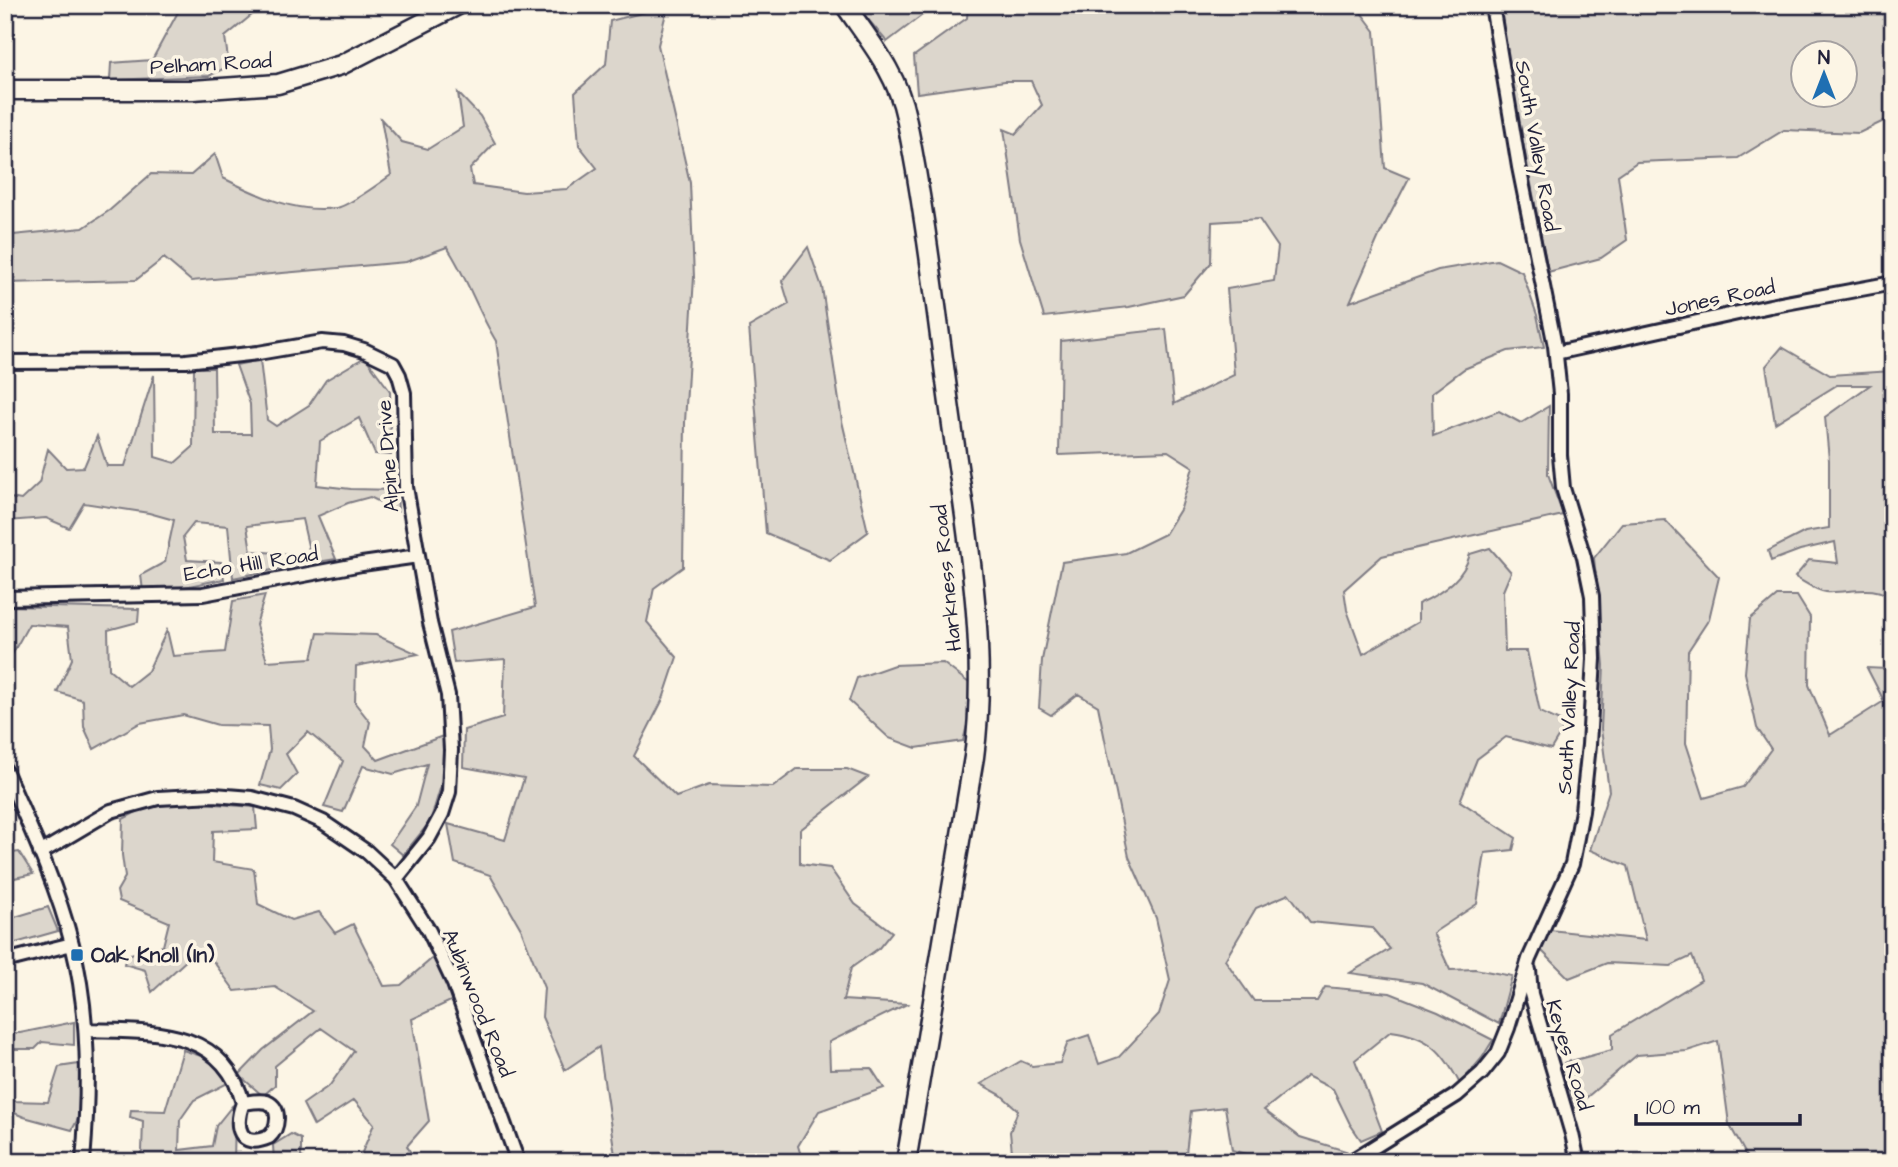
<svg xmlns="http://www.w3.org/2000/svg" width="1898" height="1167" viewBox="0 0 1898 1167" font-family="'Architects Daughter',sans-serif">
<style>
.green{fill:#dcd6cc;stroke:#7f7c84;stroke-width:2;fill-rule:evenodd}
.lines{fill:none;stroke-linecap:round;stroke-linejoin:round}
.street-casing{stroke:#22223b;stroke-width:18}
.secondary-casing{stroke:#22223b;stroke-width:23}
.street{stroke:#fcf5e5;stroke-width:12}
.secondary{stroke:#fcf5e5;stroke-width:18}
.poi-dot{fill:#1f6fb2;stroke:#fcf5e5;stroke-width:2.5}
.labels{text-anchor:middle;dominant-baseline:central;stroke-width:7;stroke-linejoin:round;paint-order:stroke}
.street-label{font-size:21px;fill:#22223b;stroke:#fcf5e5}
.poi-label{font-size:21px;font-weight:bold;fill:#22223b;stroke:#fcf5e5;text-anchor:start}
</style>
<rect width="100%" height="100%" fill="#fcf5e5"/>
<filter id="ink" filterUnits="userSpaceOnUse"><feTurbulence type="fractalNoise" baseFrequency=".0143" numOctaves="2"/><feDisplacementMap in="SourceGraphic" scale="14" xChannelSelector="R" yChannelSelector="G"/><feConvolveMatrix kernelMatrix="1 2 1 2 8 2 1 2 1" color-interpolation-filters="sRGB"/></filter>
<g filter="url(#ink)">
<path class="green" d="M189 5H264L225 37 229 66 209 76 110 80 111 63 152 60 178 12Z
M650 5H668L658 45 690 183 694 277 685 422 683 567 654 588 647 622 677 657 663 699 634 756 676 797 709 785 773 787 797 769H847L868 777 800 830V864L830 868 855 904 892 932 879 948 851 968 843 1000 907 1004 829 1042 830 1069 871 1068 884 1088 819 1111 798 1146 803 1162H616L599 1047 565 1070 542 1017 544 988 521 929 490 875 455 863 448 824 505 840 524 778 463 767 464 730 503 718 505 659 454 663 449 632 535 607 496 341C477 310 467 277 447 247L406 262 191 281 164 258 136 280 5 283V241L13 235 83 228 110 210 151 174 191 175 215 154 223 178C257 195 296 214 336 208 346 207 380 183 391 175L381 119 402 142 428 149 463 127 458 93 480 116 495 143 470 169 473 185 524 192 567 189 597 168 579 145 575 93 606 64 610 21 645 12Z
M856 5H927L929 10 887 42Z
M968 5H1361L1360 11 1375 31 1385 168 1409 178 1380 234 1350 302 1438 270 1497 260 1522 272 1537 315 1544 347 1508 351 1464 369 1432 393 1433 436 1499 411 1521 423 1549 406 1548 474 1563 515 1382 556 1344 590 1347 610 1363 654 1418 622V604C1441 594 1464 578 1470 554L1490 548 1511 572 1503 591 1505 651H1527L1540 712 1566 724 1551 749 1506 737 1477 759 1460 801 1516 838 1513 850 1485 853 1477 904 1433 933 1450 970 1475 969 1512 976 1499 1024 1422 983 1350 973 1390 949 1372 928 1310 922 1289 894 1256 908 1225 960 1254 1001H1317L1325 987 1390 993 1438 1012 1493 1040 1482 1058 1460 1084C1443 1051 1429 1036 1391 1031L1355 1060 1382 1131 1361 1140 1350 1124 1333 1089 1307 1076 1264 1110 1300 1137 1346 1151 1330 1162H1276L1232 1150 1225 1107 1191 1111 1185 1162H1013L1010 1132 1018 1110 1001 1095 981 1084 1021 1061 1032 1066 1060 1063 1068 1042 1089 1035 1099 1064 1119 1057 1159 1014 1170 980 1156 918 1129 857 1098 706 1078 694 1051 715 1039 708 1042 660 1062 562 1126 553 1165 534 1181 508 1193 467 1168 451 1059 455 1061 341 1166 329 1174 404 1234 375 1227 289 1274 281 1278 247 1259 219 1212 222 1211 263 1184 295 1129 307 1044 317 1020 239 1004 129 1016 134 1042 105 1031 81H1005L917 93 914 56 967 18Z
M1505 5H1893V124L1888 119 1859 133 1784 130 1738 158 1637 162 1618 175 1627 240 1601 258 1548 272 1497 7ZM1804 52H1846V94H1804Z
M808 247 822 287 842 421 868 532 830 560 766 533 749 327 789 304 782 281Z
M1782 347 1830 375 1892 371 1893 369V600C1876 582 1848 594 1826 592 1816 591 1804 582 1795 577L1809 560 1838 563 1835 542 1800 550 1771 561 1768 551 1805 532 1829 528V460L1825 417 1870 385H1837L1775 423 1766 366Z
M365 357 390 391 391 455 375 454 359 418 320 441 317 485 351 489 397 490 398 511 370 497 348 503 318 516 336 559 312 563 302 519 247 526 251 551 289 554 297 565 233 578 228 526 194 523 183 537 187 560 221 562 224 579 174 589 143 591 141 575 165 562 174 520 149 513 84 503 69 528 46 518 7 521 5 518V497L21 500 39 483 48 449 66 468 84 467 97 436 107 466H125L154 375 155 457 175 463 193 447 194 368H214L215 434H251L250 404 236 365 260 360 267 420 276 426 309 405 326 380Z
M1665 520 1719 577 1709 619 1688 651 1686 743 1704 798 1743 787 1771 749 1757 728 1745 673 1750 619 1777 596H1797L1810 617 1809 685 1830 735 1884 701 1867 668 1888 669 1893 667V1162H1750L1729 1124 1718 1041 1687 1051 1637 1055 1574 1108 1564 1063 1612 1050V1034L1701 980 1692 956 1671 966 1607 963 1569 978 1540 949 1550 930 1646 940 1628 866 1590 850 1609 791 1601 729 1604 665 1594 558 1622 523Z
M265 595 256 625 267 661 312 658 318 633 376 635 418 654 356 666 355 703 370 722 365 746 378 760 443 736V779L430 822 403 855 390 844 416 806 427 764 393 774 363 766 343 812 324 807 343 761 308 732 286 754 297 774 281 790 260 785 270 750 268 726 218 725 183 715 140 723 94 749 84 727 83 700 57 692 72 659 68 627 29 624 5 667V606L139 609 138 622 108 630 109 669 129 686 148 671 167 630 173 656 225 652 233 601Z
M943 663 969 683 973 702 963 741 916 748 889 738 849 701 857 678 894 665Z
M188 802 255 807 257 829 213 831 212 862 254 869 258 904 291 920 319 912 335 933 353 924 384 986 401 985 435 956 453 1000 412 1019 429 1121 407 1146 416 1162H358L374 1124 354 1100 314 1126 303 1104 330 1085 354 1051 321 1028 275 1066V1085L263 1096 239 1075 263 1050 313 1011 275 987 235 991 213 961 191 956 152 992 145 970 124 964 126 955 163 946 169 922 119 901 117 891 125 877 122 855 123 819 144 808Z
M19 852 33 874 5 880V854Z
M48 907 58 931 5 946V920Z
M74 1022V1045L42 1042 35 1049H9L12 1101 48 1102 59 1067 79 1064 80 1115 72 1130 24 1117 5 1109V1033H20Z
M183 1050 210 1059 228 1083 194 1100 180 1120 179 1150 212 1146 216 1126 232 1106 235 1116 234 1162H97V1157H138L142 1151 143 1121 130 1117 131 1110 165 1111Z
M291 1134 301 1139V1157L311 1162H274L273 1145Z"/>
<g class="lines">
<defs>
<path id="street" d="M1556 353 1770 306 1893 283
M5 362 186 361 258 353 322 342 344 344 364 350 393 364 399 375 404 393 406 487 430 623 448 695 451 750 449 792 442 814 429 838 396 879
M5 598 203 594 362 564 418 556
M5 770C30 827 57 885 72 944 90 1015 89 1089 83 1162
M40 853 111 811 158 798 214 795 252 798 294 809 323 822 367 852 396 879 429 931 454 984 518 1162
M5 961 72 944
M1529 970 1531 994 1572 1134 1578 1162
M86 1030C149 1032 223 1026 243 1103 250 1102 260 1100 267 1102 282 1108 278 1129 269 1137 239 1150 234 1126 243 1103
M1350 1162 1457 1095 1482 1073 1498 1053 1508 1028 1529 959 1572 864 1582 811 1589 745 1594 659 1592 596 1584 557 1563 488 1560 455V394L1555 346 1519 167 1492 5"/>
<path id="secondary" d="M845 5C870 42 897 73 906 117 926 216 937 318 951 418 966 526 989 648 974 757L906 1162
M5 90H193L278 84 341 65 458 5"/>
</defs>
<use href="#street" class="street-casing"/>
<use href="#secondary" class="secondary-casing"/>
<use href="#street" class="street"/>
<use href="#secondary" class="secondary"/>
</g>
</g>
<rect class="poi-dot" x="70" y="948" width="14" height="14" rx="3.5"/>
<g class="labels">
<g class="street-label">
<text transform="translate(211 64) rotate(-3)">Pelham Road</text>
<text transform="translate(1537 146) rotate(80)">South Valley Road</text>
<text transform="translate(1720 298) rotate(-12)">Jones Road</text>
<text transform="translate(388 456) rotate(-94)">Alpine Drive</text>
<text transform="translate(251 564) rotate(-9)">Echo Hill Road</text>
<text transform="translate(947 578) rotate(-96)">Harkness Road</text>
<text transform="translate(1569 708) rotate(-87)">South Valley Road</text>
<text transform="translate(478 1003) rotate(68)">Aubinwood Road</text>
<text transform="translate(1569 1055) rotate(73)">Keyes Road</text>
</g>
<g class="poi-label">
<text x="91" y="955">Oak Knoll (In)</text>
</g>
</g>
<rect width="1898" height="1167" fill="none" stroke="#fcf5e5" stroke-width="28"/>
<rect x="14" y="14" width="1870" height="1139" fill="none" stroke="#22223b" stroke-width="2.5" filter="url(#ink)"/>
<g transform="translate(1824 74)"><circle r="33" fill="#fcf5e5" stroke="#a5a1a1" stroke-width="2"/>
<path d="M0-5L12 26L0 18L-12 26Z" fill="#1f6fb2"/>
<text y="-10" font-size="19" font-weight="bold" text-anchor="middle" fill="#22223b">N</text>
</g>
<path d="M1636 1114v10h164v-10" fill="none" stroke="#22223b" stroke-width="3.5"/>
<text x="1646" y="1114" font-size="21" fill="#22223b" stroke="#fcf5e5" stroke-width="5" paint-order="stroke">100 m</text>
</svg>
